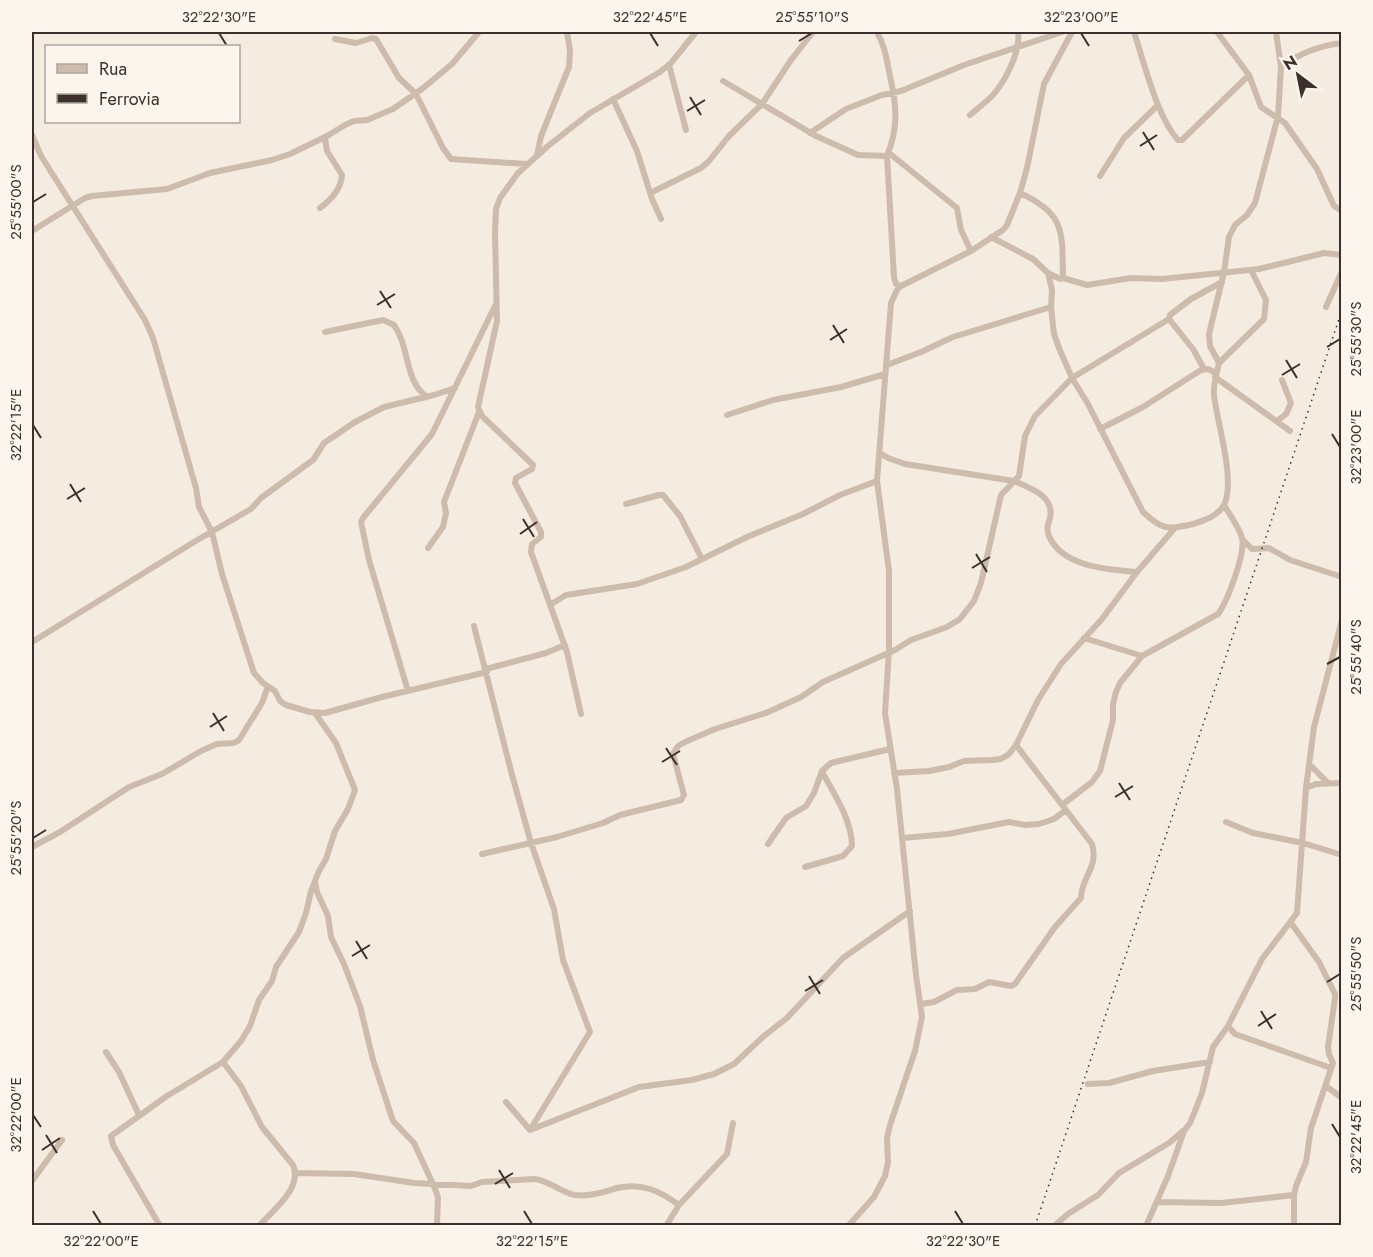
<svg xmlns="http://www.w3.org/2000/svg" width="1373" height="1257" viewBox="0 0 1373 1257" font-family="Jost,sans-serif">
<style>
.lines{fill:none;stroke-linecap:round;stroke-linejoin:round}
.minor{stroke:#cdbbac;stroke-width:6}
.rail{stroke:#3b302b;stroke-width:1.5;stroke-dasharray:1.5 4.5;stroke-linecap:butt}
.ticks{fill:none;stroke:#3b302b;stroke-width:2}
.neatline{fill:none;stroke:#3b302b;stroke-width:2}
.ticks-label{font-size:15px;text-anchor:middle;fill:#3b302b}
</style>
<rect width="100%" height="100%" fill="#f4ebe1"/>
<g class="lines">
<path class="minor" d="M877 32C886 48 887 63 891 81 897 108 898 129 887 156L894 277 896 284 901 286
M1134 32C1144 62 1157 117 1178 140H1182L1249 75
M1217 32 1249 75 1261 107 1285 123 1317 169 1334 206 1342 211
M335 39 356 43 372 38 376 39 399 78 416 94 443 148 451 159 527 164
M669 65 686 130
M1281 67C1300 53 1318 46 1342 43
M723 81 816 136 858 155 887 156
M613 99 637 151 652 199 661 219
M970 115C977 109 985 103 992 96 1005 82 1021 51 1018 32
M810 133 846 109 882 95 901 91 964 65 1062 32
M32 135 41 156 145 320 153 338 196 488 199 507 212 532 222 574 254 673 263 683 275 691 280 701 286 705 310 712 325 713 382 697 487 672
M889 153 957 208 961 230 971 251
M537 155 541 136 569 67 570 51 567 32
M1100 176 1124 138 1158 105
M650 193 701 168 709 161 729 136 762 104 791 60 813 32
M1020 193C1066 214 1062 232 1063 278
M320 208C331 200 341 189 342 175L327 151 325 138
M32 231 85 198 92 196 167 189 210 173 272 160 290 154 327 136 345 125 354 121 367 120 393 109 422 89 452 64 479 32
M991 237 1033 259 1048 273 1052 290 1051 307 1054 334 1059 348 1072 378 1088 404 1143 512C1162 530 1168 530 1193 524 1204 520 1218 516 1224 505 1236 480 1217 423 1214 395 1213 383 1217 374 1219 363L1210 346 1209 334 1224 272 1229 237 1235 225 1247 215 1255 203 1278 116 1281 67 1276 32
M1048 273 1060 279 1063 278 1087 285 1131 278 1162 279 1259 269 1324 253 1342 255
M1326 307 1342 271
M1169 319 1193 349 1204 369
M325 332 383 320 394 325C410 347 404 381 427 397
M1219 363 1264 319 1266 300 1251 270
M887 365 921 352 953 337 1051 307
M1215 377 1290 431
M727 415 773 400 841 387 885 374
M1277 421 1286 414 1291 403 1282 380
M1100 429 1143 407 1201 370 1208 369 1216 373
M880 453 888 458 905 464 1014 481C1030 488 1055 496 1050 518 1048 524 1046 529 1049 536 1062 567 1109 570 1137 572
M626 504 659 495H663L680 516 702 559
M1243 540 1252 549 1269 548 1290 560 1342 577
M428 548 443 527 446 513 444 502 479 412
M550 605 566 595 637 584 686 567 747 537 803 514 840 495 877 481
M474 626 511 771 531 843 554 909 563 960 590 1032 530 1130
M1084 638 1142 656
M32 642 194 542 251 509 261 498 313 460 324 443 355 422 384 407 434 395 455 388
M486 669 546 653 565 645
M408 691 369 560 361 522 363 518 432 434 496 304
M581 714 567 652 531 552 532 544 541 537V532L515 483 516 478 532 469 533 465 482 416 478 407 497 321 495 233 496 209 500 198 518 173 548 146 590 113 660 72 671 63 696 32
M1309 764 1327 782
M894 773 929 771 949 767 964 761 992 760 1001 759 1009 754 1016 745 1038 700 1061 664 1102 619 1137 572 1174 529
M1306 788 1316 784 1342 783
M1062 805 1092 782 1100 771 1113 720V704L1116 692 1120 683 1142 656 1218 614C1227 602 1246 553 1242 538 1239 527 1230 515 1224 505
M1226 822 1253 833 1303 843 1342 855
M903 838 948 834 1009 822 1025 825 1039 824 1054 819 1066 810
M768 844 786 818 806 806 814 793 822 771 831 763 890 749
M32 847 60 832 129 787 162 774 201 751 217 744 234 743 239 740 262 703 268 686
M482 854 557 837 603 823 620 815 681 800 684 795 673 754 678 746 685 742 715 729 766 713 801 697 823 682 895 650 911 640 947 627 960 619 974 601 981 583 1001 495 1019 476 1025 436 1035 416 1072 378 1169 319 1170 315 1191 299 1222 282
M805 867 843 856 852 846C852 821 834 793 822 772
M315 883 317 892 328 916 331 937 344 964 360 1006 373 1060 393 1121 414 1143 433 1184 438 1197 437 1226
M1291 923 1319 962 1335 994V998L1328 1047 1329 1054 1333 1063 1311 1128 1306 1162 1296 1186 1294 1195V1226
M921 1004 934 1002 957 990 975 989 989 982 1011 986 1015 984 1055 927 1081 898C1081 877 1099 868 1092 844L1016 745
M1228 1026 1235 1034 1331 1068
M106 1052 119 1072 139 1115
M223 1062 241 1086 262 1127 293 1165C303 1188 273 1210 259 1226
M1088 1084 1109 1083 1153 1071 1210 1062
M1326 1086 1342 1098
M506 1102 530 1130 639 1087 692 1080 714 1074 734 1064 764 1036 787 1018 843 958 910 911
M296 1173 354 1174 414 1183 471 1186 482 1182 535 1179C550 1181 560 1192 575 1195 589 1197 603 1192 617 1188 641 1182 660 1191 679 1205
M32 1181 62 1140
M1157 1202 1221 1203 1294 1195
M160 1226 113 1145 111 1136 167 1096 223 1062 241 1041 250 1026 259 1000 272 981 276 967 299 932 306 913 311 891 319 871 326 859 335 831 348 809 355 790 336 743 315 713
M666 1226 679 1205 727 1154 733 1123
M848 1226 874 1197 885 1176 888 1162 887 1138 890 1125 915 1051 922 1017 916 975 897 789 885 713 889 649V571L877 481 891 303 897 290 901 286 971 251 1003 230 1007 225 1020 193 1027 168 1044 84 1072 32
M1054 1226 1068 1214 1098 1195 1119 1173 1169 1143 1183 1131
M1146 1226 1168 1176 1184 1131 1190 1123 1195 1111 1202 1093 1213 1047 1228 1026 1262 959 1297 913 1306 788 1314 727 1342 620"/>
<path class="rail" d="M1035 1226 1342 310"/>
</g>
<path class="ticks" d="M219 33 227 46M650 33 658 46M1081 33 1089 46M799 41 812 33M690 97 701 115M687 111 705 100M1143 132 1154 150M1140 146 1157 135M33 202 46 194M380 291 391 308M377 305 395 294M833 325 844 343M830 340 847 329M1327 347 1340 339M1286 360 1297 378M1282 375 1300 364M33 425 41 438M1332 434 1340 447M70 484 81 502M67 499 85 488M523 519 534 537M520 534 537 522M976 554 987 572M972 568 990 557M1327 664 1340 657M213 713 224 731M210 727 227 716M666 748 677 765M662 762 680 751M1119 783 1130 800M1115 797 1133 786M33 838 46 830M356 941 367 959M352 956 370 945M809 976 820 994M1327 982 1340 974M805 991 823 980M1261 1011 1272 1029M1258 1026 1276 1014M33 1115 41 1127M1332 1124 1340 1137M46 1135 57 1153M42 1150 60 1138M499 1170 510 1188M495 1184 513 1173M93 1211 101 1224M524 1211 532 1224M955 1211 963 1224"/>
<rect width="1373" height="1257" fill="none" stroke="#fbf5ee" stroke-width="66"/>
<rect x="45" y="45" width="195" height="78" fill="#fbf5ee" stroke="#aea6a0" stroke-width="1.5"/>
<rect x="57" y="64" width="30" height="9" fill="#cdbbac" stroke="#aea6a0" stroke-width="1.5"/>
<text x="99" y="75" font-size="18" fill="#3b302b">Rua</text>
<rect x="57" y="94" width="30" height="9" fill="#3b302b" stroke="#aea6a0" stroke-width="1.5"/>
<text x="99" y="105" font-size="18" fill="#3b302b">Ferrovia</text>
<g transform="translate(1298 75) rotate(328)" stroke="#fbf5ee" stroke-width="4.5" paint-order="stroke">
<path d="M0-4.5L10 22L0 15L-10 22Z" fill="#3b302b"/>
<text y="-9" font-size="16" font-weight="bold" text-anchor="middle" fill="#3b302b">N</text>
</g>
<rect x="33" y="33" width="1307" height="1191" class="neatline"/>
<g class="ticks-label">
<text x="219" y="22">32°22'30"E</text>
<text x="650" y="22">32°22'45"E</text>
<text x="812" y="22">25°55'10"S</text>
<text x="1081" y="22">32°23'00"E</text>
<text transform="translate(16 202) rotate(-90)" y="5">25°55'00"S</text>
<text transform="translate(1356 339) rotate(-90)" y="5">25°55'30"S</text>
<text transform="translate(16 425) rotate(-90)" y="5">32°22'15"E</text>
<text transform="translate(1356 447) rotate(-90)" y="5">32°23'00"E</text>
<text transform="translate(1356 657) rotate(-90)" y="5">25°55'40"S</text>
<text transform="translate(16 838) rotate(-90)" y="5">25°55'20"S</text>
<text transform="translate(1356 974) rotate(-90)" y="5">25°55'50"S</text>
<text transform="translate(16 1115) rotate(-90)" y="5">32°22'00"E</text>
<text transform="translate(1356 1137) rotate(-90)" y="5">32°22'45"E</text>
<text x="101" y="1246">32°22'00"E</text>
<text x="532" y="1246">32°22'15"E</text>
<text x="963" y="1246">32°22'30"E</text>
</g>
</svg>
